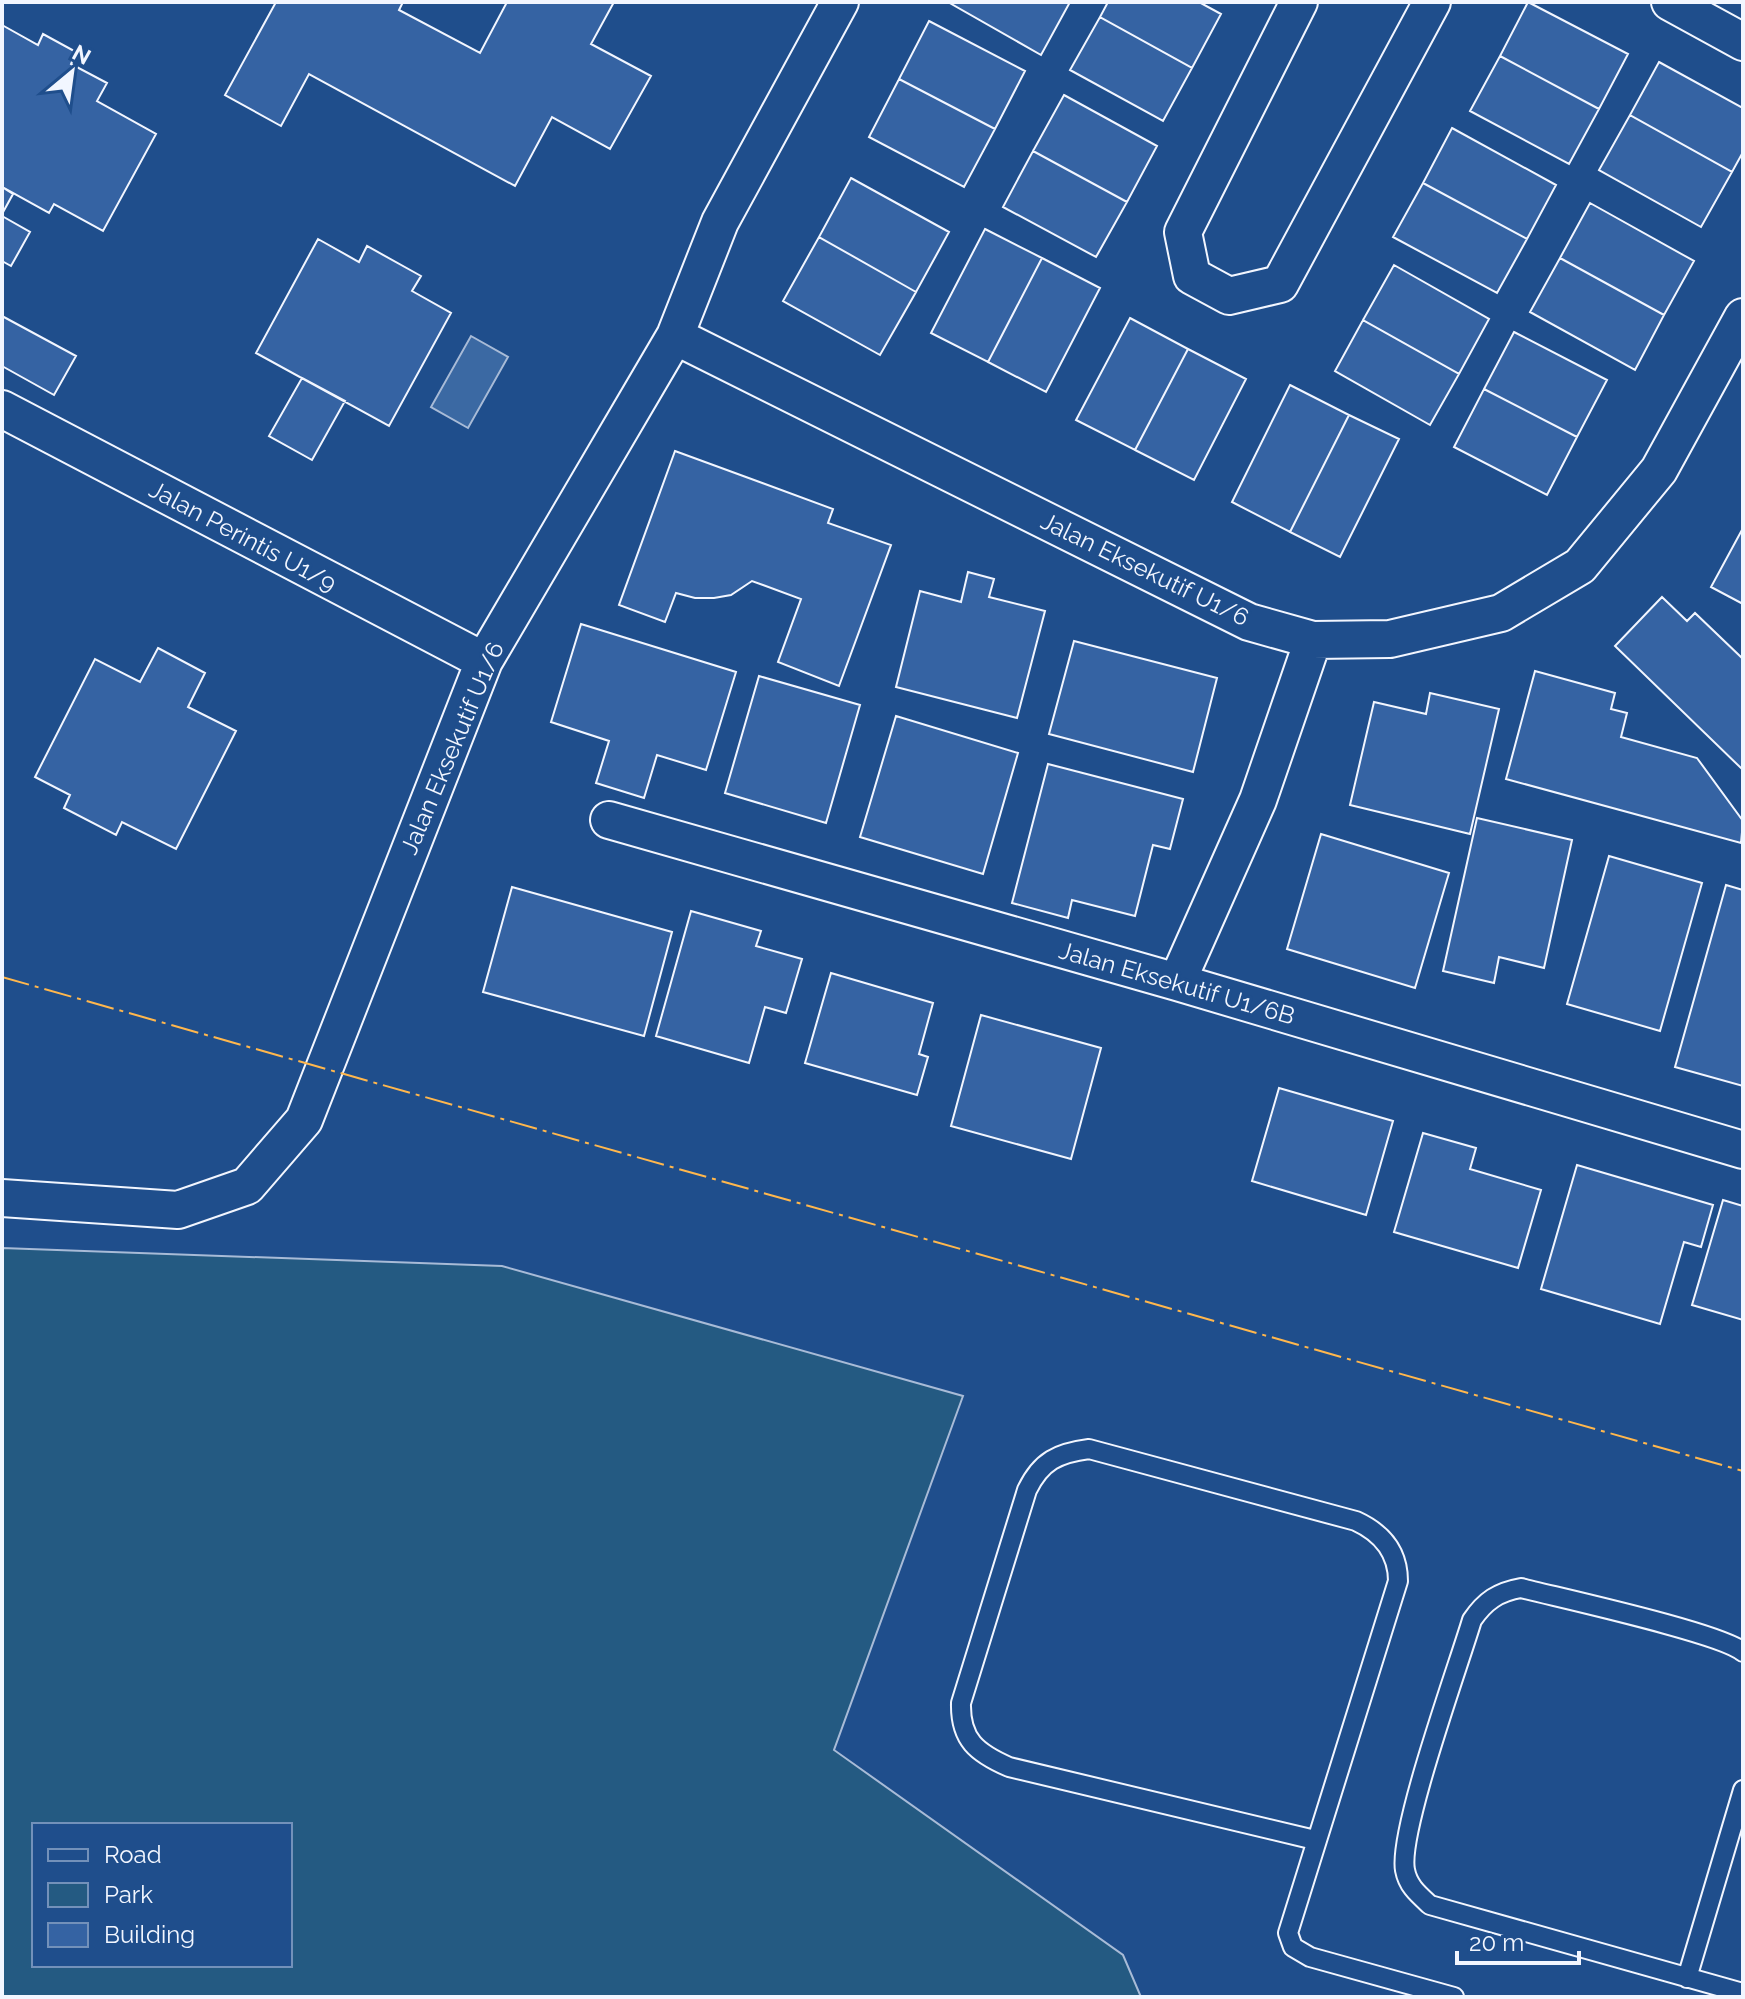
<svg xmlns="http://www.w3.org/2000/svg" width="1745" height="1999" viewBox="0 0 1745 1999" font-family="Raleway,sans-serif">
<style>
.green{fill:#245a82;stroke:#a8bbd7;stroke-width:2;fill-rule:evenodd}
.water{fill:#3b69a3;stroke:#a8bbd7;stroke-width:2}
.building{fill:#3563a3;stroke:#f2f6ff;stroke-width:2}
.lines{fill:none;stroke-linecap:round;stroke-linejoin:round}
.lane-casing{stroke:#f2f6ff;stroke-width:22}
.street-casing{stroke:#f2f6ff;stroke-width:40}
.lane{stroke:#1f4e8c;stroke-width:18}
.street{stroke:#1f4e8c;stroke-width:36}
.power{stroke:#ffb74d;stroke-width:2;stroke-dasharray:28 6 4 6;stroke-linecap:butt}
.labels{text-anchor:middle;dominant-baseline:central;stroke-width:6;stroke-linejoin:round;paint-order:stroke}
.street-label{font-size:24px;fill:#f2f6ff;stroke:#1f4e8c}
</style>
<rect width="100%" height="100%" fill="#1f4e8c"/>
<path class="green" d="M2 1248 502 1266 963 1396 834 1750 1123 1955 1141 1997H2ZM34 1825H290V1965H34Z"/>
<path class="water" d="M471 336 508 357 468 428 431 407Z"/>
<path class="building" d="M276 2H403L399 10 480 53 507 2H614L591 44 651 76 610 149 552 117 515 186 309 74 281 126 225 95Z
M948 2H1070L1041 55Z
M1108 2H1199L1221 14 1192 68 1100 17Z
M1528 2 1628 54 1599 109 1500 56Z
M1100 17 1192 68 1163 121 1070 70Z
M929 21 1025 71 995 129 899 79Z
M2 25 38 45 43 34 76 52 71 64 107 83 97 101 156 134 103 231 54 204 49 213 2 187Z
M1500 56 1599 109 1569 164 1470 111Z
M1659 62 1743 108V152L1732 172 1630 115Z
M899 79 995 129 964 187 869 137Z
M1064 95 1157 146 1127 202 1033 151Z
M1630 115 1732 172 1701 227 1599 170Z
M1452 128 1556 185 1527 239 1423 183Z
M1033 151 1127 202 1096 257 1003 207Z
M851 178 949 232 916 292 819 237Z
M1423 183 1527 239 1497 293 1393 237Z
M2 187 13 194 2 214Z
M1590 203 1694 261 1664 315 1560 258Z
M2 216 30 232 11 266 2 261Z
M985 229 1042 258 988 362 931 333Z
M819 237 916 292 880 355 783 301Z
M318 239 359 262 367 246 421 276 412 291 451 313 389 426 256 353Z
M1042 258 1100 288 1046 392 988 362Z
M1560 258 1664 315 1635 370 1530 312Z
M1394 265 1489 319 1459 374 1363 320Z
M2 316 76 356 54 395 2 366Z
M1130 318 1188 349 1135 450 1076 420Z
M1363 320 1459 374 1430 425 1335 371Z
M1514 332 1607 380 1577 437 1484 389Z
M1188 349 1246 379 1194 480 1135 450Z
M302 378 345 401 312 460 269 436Z
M1290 385 1349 415 1290 532 1232 502Z
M1484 389 1577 437 1547 495 1454 447Z
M1349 415 1399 439 1340 557 1290 532Z
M675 451 833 509 828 523 891 545 839 686 778 662 801 599 752 581 731 595 714 598H695L676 593 665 622 619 605Z
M1743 528V604L1711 587Z
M968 572 994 579 989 597 1045 611 1017 718 896 687 920 591 961 602Z
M1662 597 1687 621 1695 613 1743 659V770L1615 646Z
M581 624 736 672 706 770 657 755 644 798 596 783 609 741 551 722Z
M1074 641 1217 678 1193 772 1049 734Z
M158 648 205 673 188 707 236 731 176 849 122 822 116 835 64 808 70 795 35 777 95 659 140 682Z
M1535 671 1615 693 1611 709 1627 713 1621 737 1697 758 1743 821 1741 843 1506 779Z
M759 676 860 705 826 823 725 793Z
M1430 693 1499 709 1470 834 1350 805 1374 702 1426 714Z
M896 716 1018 753 983 874 860 837Z
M1048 764 1183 799 1170 849 1153 845 1135 916 1072 900 1068 918 1012 903Z
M1477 818 1572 840 1544 968 1499 957 1494 983 1443 971Z
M1321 834 1449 873 1415 988 1287 949Z
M1609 856 1702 883 1660 1031 1567 1004Z
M1726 885 1743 890V1086L1675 1067Z
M512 887 672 932 644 1036 483 992Z
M691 911 761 931 756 946 802 959 786 1013 765 1007 749 1063 656 1036Z
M831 973 933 1003 919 1054 928 1057 917 1095 805 1063Z
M981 1015 1101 1048 1071 1159 951 1126Z
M1279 1088 1393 1121 1366 1215 1252 1181Z
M1423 1133 1476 1148 1470 1169 1541 1190 1518 1268 1394 1232Z
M1577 1165 1713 1205 1701 1247 1684 1242 1660 1324 1541 1289Z
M1723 1200 1743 1206V1320L1692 1305Z"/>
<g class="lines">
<defs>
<path id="lane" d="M1743 1652C1721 1633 1560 1598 1521 1588 1498 1592 1485 1601 1472 1620 1458 1667 1398 1832 1405 1870 1408 1886 1418 1894 1430 1905L1743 1993
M1315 1840 1009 1767C977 1753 960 1740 961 1703L1027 1490C1041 1461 1058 1453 1089 1449L1356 1521C1382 1533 1398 1552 1398 1581L1288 1933 1293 1947 1310 1957 1454 1997
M1687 1978 1743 1790"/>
<path id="street" d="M840 2 720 222 675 336 1249 622 1313 640 1390 639 1501 613 1580 566 1659 470 1743 317
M1299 2 1183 232 1192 276 1229 296 1280 284 1432 2
M1670 2 1743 42
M2 409 484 661
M609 820 1177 982 1743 1150
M1177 982 1258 800 1313 640
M2 1198 178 1210 247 1186 304 1120 484 661 675 336"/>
</defs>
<use href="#lane" class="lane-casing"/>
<use href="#street" class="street-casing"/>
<use href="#lane" class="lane"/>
<use href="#street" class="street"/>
<path class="power" d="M2 977 1743 1471"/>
</g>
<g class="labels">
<g class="street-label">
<text transform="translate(243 536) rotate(28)">Jalan Perintis U1/9</text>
<text transform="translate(1145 569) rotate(26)">Jalan Eksekutif U1/6</text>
<text transform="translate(452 748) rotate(-67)">Jalan Eksekutif U1/6</text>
<text transform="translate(1177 983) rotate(16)">Jalan Eksekutif U1/6B</text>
</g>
</g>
<rect width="1745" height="1999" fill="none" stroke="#f2f6ff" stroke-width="8"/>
<rect x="32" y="1823" width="260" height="144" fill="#1f4e8c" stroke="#7391ba" stroke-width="2"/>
<rect x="48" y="1849" width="40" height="12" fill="#1f4e8c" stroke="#7391ba" stroke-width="2"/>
<text x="104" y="1863" font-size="24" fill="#f2f6ff">Road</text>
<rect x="48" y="1883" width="40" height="24" fill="#245a82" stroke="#7391ba" stroke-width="2"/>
<text x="104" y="1903" font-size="24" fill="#f2f6ff">Park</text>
<rect x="48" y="1923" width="40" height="24" fill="#3563a3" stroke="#7391ba" stroke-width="2"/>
<text x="104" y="1943" font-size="24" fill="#f2f6ff">Building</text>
<g transform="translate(72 72) rotate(29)" stroke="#1f4e8c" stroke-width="6" paint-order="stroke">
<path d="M0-6L14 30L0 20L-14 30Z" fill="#f2f6ff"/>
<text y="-12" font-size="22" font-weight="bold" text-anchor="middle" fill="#f2f6ff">N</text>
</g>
<path d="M1457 1951v12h122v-12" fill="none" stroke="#f2f6ff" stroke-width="4"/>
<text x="1469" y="1951" font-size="24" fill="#f2f6ff" stroke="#1f4e8c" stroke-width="6" paint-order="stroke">20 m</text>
</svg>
